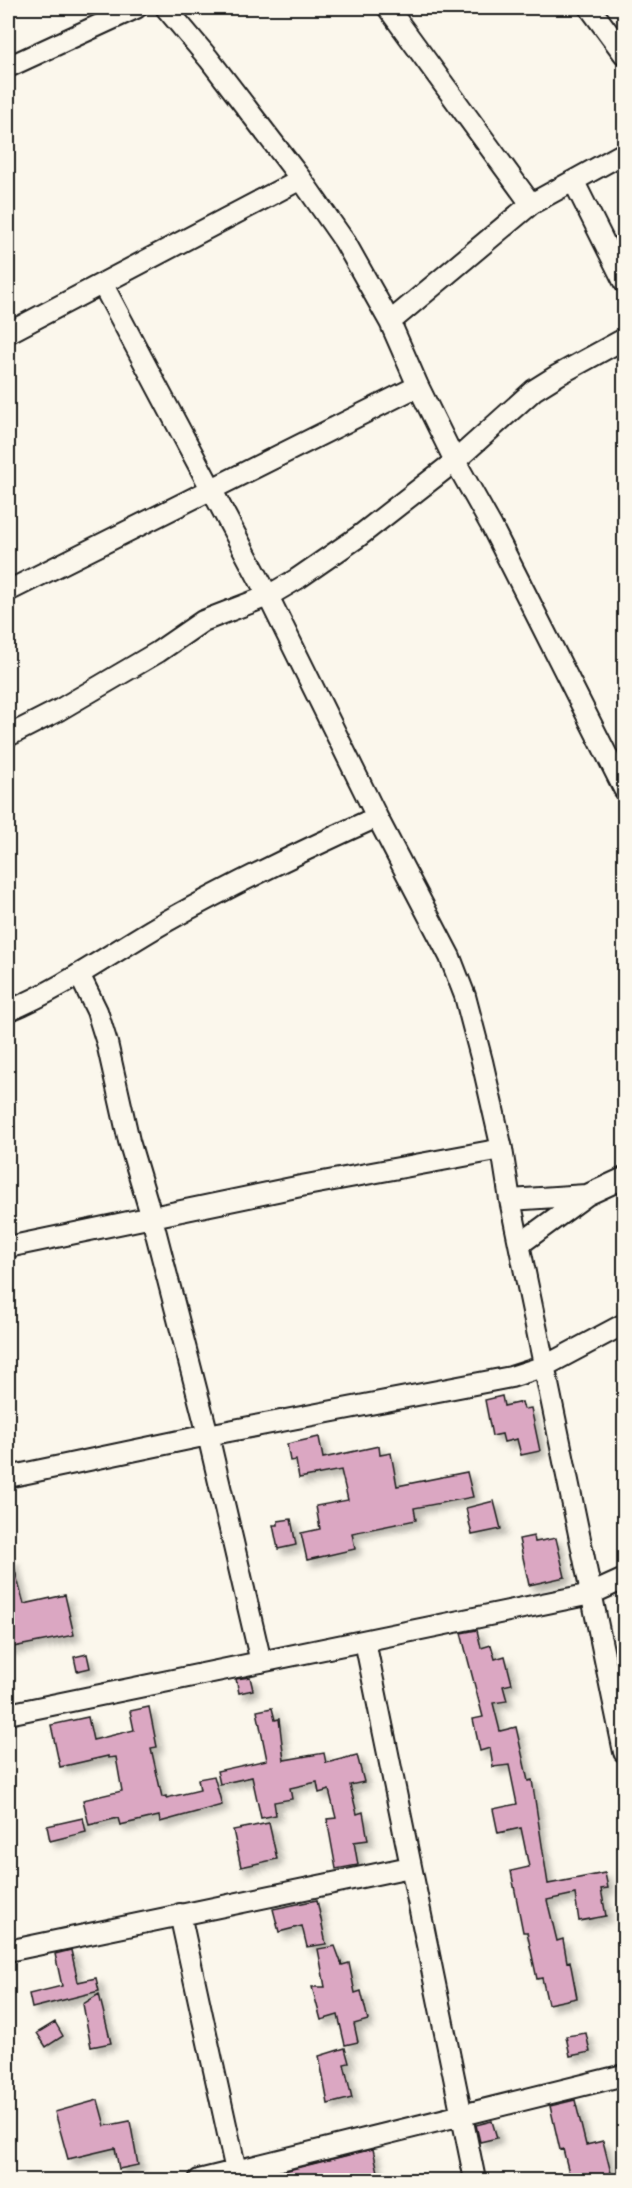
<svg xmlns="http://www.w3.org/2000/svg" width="632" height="2188" viewBox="0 0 632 2188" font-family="'Balsamiq Sans',sans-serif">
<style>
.building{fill:#dba7c2;stroke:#1c1c1c;stroke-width:1.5;filter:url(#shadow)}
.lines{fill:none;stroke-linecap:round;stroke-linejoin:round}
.minor-casing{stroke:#1c1c1c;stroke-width:24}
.minor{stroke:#fbf7ec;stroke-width:20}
</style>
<defs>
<filter id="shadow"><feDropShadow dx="5.5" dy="5.5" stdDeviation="3" flood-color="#0004"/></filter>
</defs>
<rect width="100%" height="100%" fill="#fbf7ec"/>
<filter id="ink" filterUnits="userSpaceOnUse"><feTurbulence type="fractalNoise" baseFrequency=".0167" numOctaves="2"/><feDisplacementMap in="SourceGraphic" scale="12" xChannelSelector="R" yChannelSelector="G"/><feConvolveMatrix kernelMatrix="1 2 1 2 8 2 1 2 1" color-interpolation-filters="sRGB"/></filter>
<g filter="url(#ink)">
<path class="building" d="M502 1396 504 1406 522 1402 524 1409 531 1408 540 1451 521 1455 517 1439 504 1442 502 1434 492 1436 485 1400Z
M319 1437 323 1458 379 1446 380 1455 391 1453 397 1486 467 1472 473 1497 414 1508 416 1520 352 1533 355 1549 307 1560 301 1533 320 1529 316 1506 348 1500 341 1470 299 1478 296 1460 290 1461 287 1444Z
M494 1501 501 1529 472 1535 466 1508Z
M291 1519 296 1545 278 1549 273 1525H278V1521Z
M534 1536 535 1542 556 1538 565 1577 529 1585 519 1539Z
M12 1560 24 1604 65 1595 74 1635 8 1648V1561Z
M477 1630 481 1648 491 1645 495 1659 505 1656 512 1684 503 1686 507 1701 493 1703 500 1731 516 1727 528 1781 532 1780 548 1884 605 1873 608 1888 601 1889 606 1916 579 1921 575 1894 547 1900 557 1941 563 1939 567 1962 570 1961 577 1998 548 2004 542 1978 537 1979 527 1932H523L511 1871 529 1867 521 1828 498 1833 493 1809 517 1804 509 1765 493 1767 490 1748 480 1751 473 1719 483 1717 461 1633Z
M87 1654 90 1668 77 1671 74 1657Z
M250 1677 253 1690 239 1693 236 1679Z
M149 1707 157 1747 151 1748 162 1797 166 1796V1798L200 1790 198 1779 214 1776 222 1805 160 1822 159 1816 120 1825 118 1818 89 1825 83 1800 122 1791 116 1757 108 1758V1756L60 1767 51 1725 88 1717 93 1740 134 1730 130 1711Z
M272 1708 275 1720 279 1719 284 1760 324 1753 326 1763 357 1755 364 1782 350 1785 357 1814 363 1812 368 1840 354 1842 358 1865 336 1869 327 1819 336 1818 329 1790 319 1793 317 1782 290 1788 292 1799 274 1802 276 1815 261 1818 252 1777 220 1784 217 1771 267 1760 257 1711Z
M83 1818 86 1832 50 1841 47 1826Z
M269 1823 277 1859 241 1867 233 1830Z
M317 1900 326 1944 307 1947 302 1926 279 1932 273 1909Z
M335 1946 342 1965 349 1963 355 1993 361 1991 368 2020 354 2024 358 2042 345 2045 338 2015 321 2020 312 1987H325L318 1949Z
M71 1950 78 1982 96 1978 99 1991 32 2008 29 1994 62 1986 55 1954Z
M99 1994 111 2043 91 2047 83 2004Z
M55 2022 63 2036 46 2047 37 2033Z
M586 2033 590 2052 570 2056 566 2036Z
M345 2048 349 2063 344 2064 352 2098 328 2104 319 2056Z
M98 2100 105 2126 130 2121 138 2165 119 2169 115 2148 68 2159 55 2112Z
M575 2100 586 2145 603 2141 613 2181H571L563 2149 560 2150 550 2106Z
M492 2121 497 2138 480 2142 476 2125Z
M373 2149 380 2181H269L268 2175Z"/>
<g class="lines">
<defs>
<path id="minor" d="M166 8 209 59 301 179 345 242 390 322 418 386 455 461 492 527 624 789
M388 8 531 204
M590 8 624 54
M8 67 136 8
M574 182 624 282
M103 285 268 596 377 817 450 957 465 996 482 1061 502 1149 510 1200 624 1752
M390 322 531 204 624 153
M8 333 301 179
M8 591 418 386
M8 736 59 710 158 652 203 621 268 596 297 579 358 537 455 461 534 390 558 375 624 339
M79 974 97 1011 107 1043 129 1141 152 1218 208 1435 261 1662
M8 1011C64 988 114 951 167 921 235 883 306 849 377 817
M510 1200 586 1195
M520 1244 587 1195 624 1178
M8 1247 301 1186 502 1149
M8 1477 208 1435 511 1377 545 1366 624 1324
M365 1641 475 2180
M8 1714 591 1594 624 1579
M180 1914 238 2180
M8 1951 410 1867
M199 2180 624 2075"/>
</defs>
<use href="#minor" class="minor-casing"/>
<use href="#minor" class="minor"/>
</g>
</g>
<rect width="632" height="2188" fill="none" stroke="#fbf7ec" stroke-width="30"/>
<rect x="15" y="15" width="602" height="2158" fill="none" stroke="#1c1c1c" stroke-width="2" filter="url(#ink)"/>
</svg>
